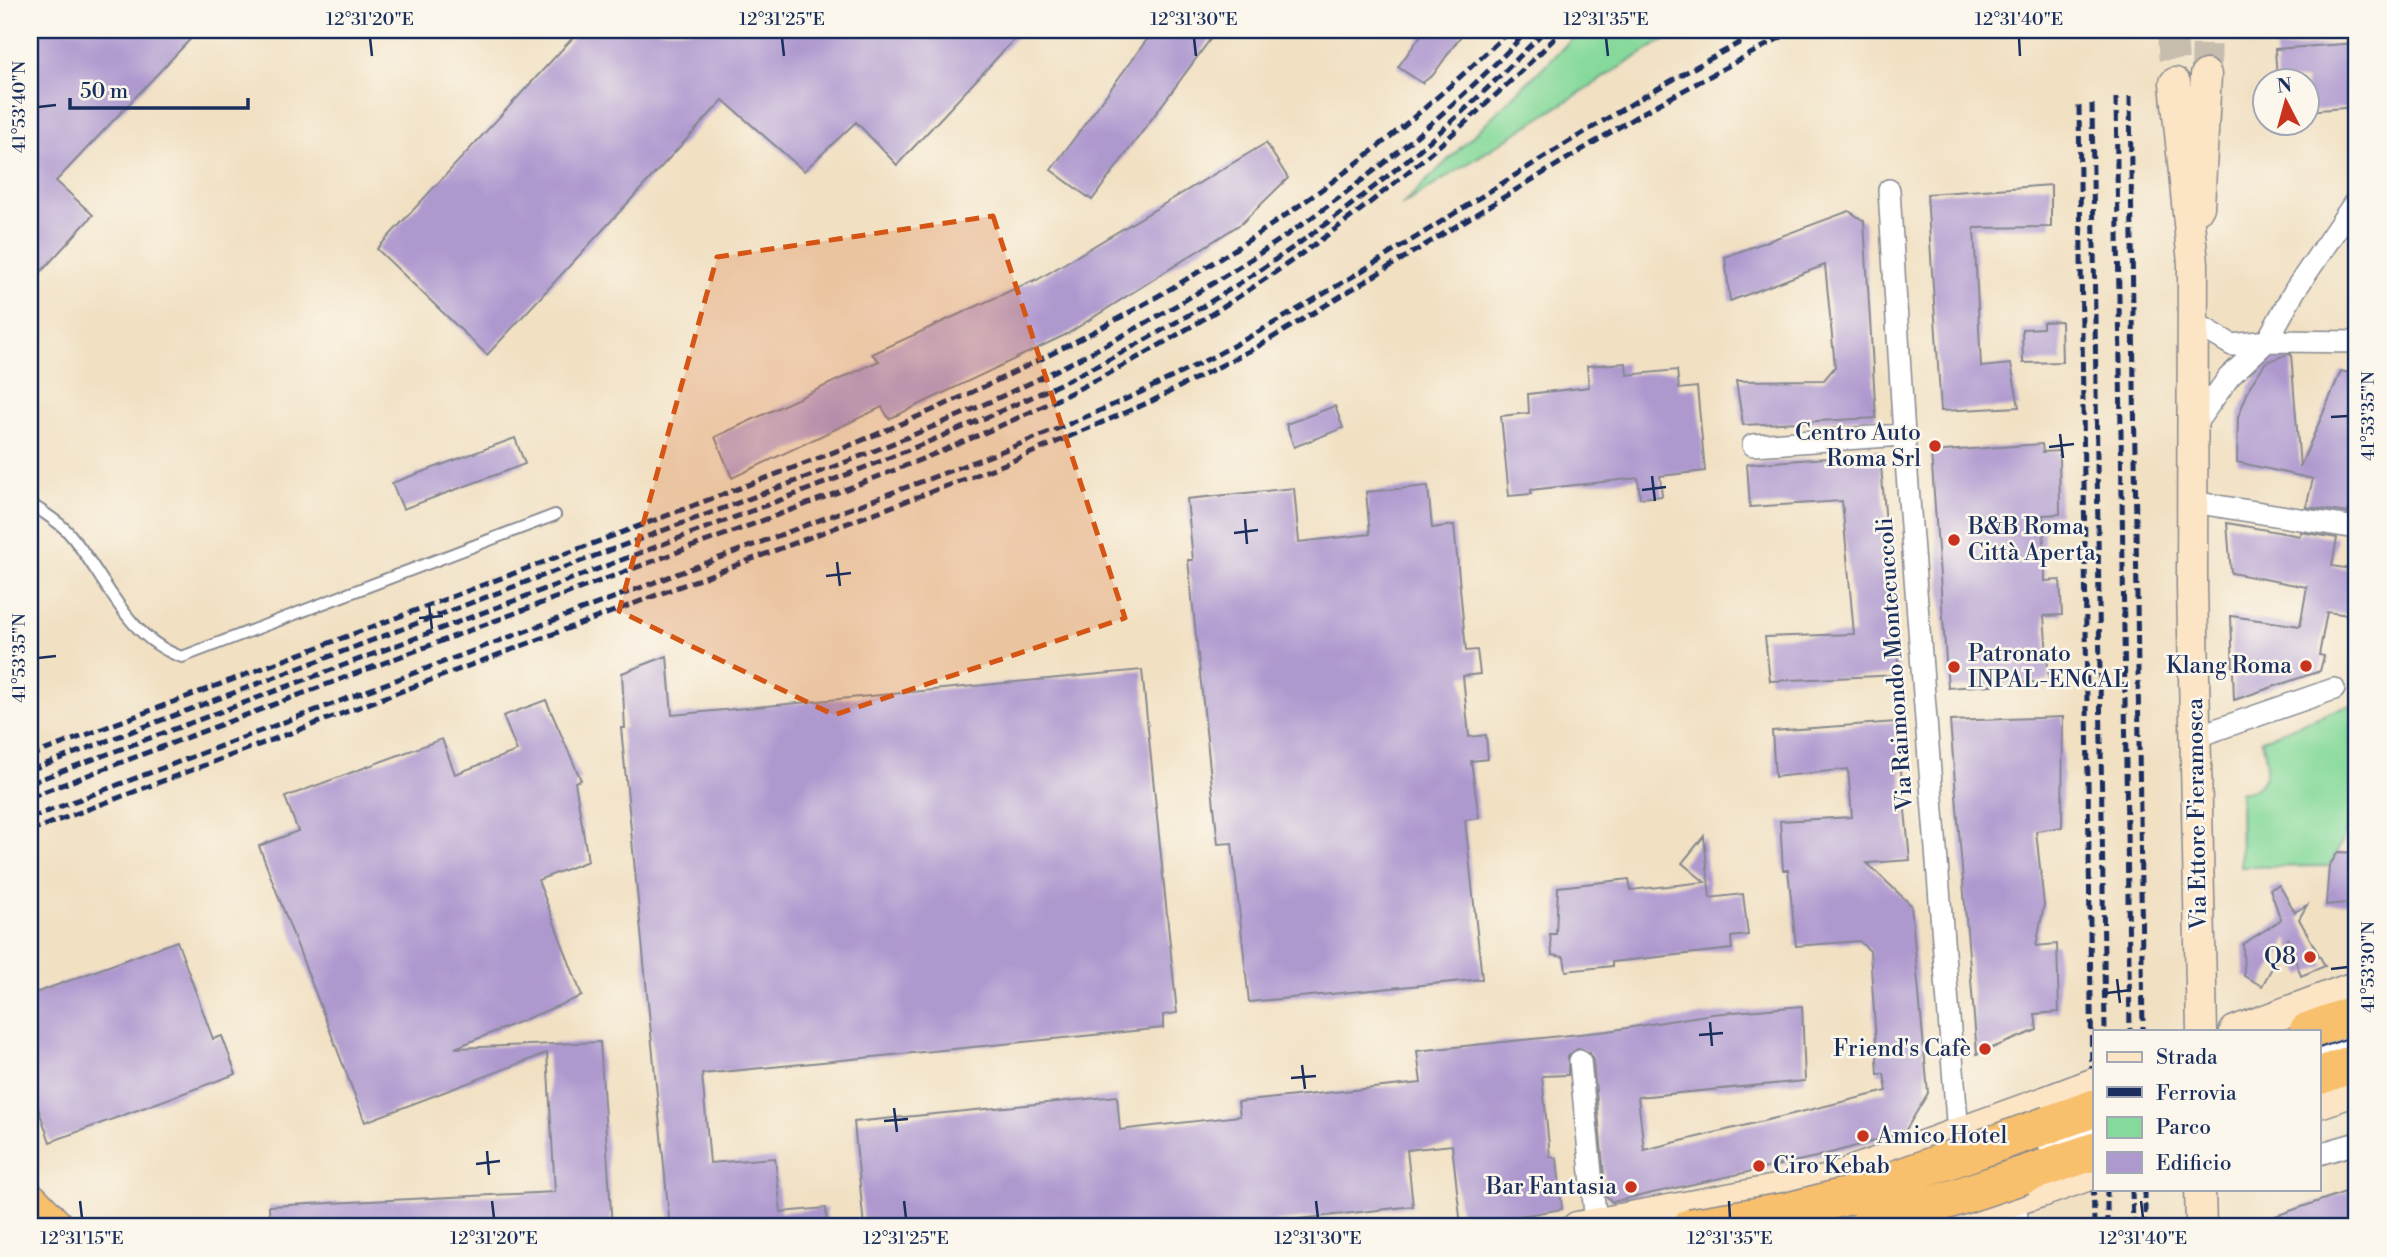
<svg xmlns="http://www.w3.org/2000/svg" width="2387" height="1257" viewBox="0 0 2387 1257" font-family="'Libre Bodoni',serif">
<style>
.green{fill:#85d99a;stroke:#50847c;stroke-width:2}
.building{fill:#ae99cf}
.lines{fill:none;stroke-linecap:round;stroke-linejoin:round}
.secondary-tunnel{stroke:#c6bdae;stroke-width:30;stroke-dasharray:30 15;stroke-linecap:butt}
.lane-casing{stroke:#868890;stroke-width:14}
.street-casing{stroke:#868890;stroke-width:24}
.secondary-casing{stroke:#868890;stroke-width:33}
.highway-casing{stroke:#868890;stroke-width:40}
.lane{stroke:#fff;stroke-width:10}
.street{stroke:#fff;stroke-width:21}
.secondary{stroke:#fce5c4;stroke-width:30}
.highway{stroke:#f8bf6c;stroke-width:37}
.tram{stroke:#1b2f5e;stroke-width:2}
.rail{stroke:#1b2f5e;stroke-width:5;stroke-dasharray:10 5;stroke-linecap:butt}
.lane-bridge-casing{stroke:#868890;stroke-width:14;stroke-linecap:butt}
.secondary-bridge-casing{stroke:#868890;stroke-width:33;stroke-linecap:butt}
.highway-bridge-casing{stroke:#868890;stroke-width:40;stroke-linecap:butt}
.lane-bridge{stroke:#fff;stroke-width:10}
.secondary-bridge{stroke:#fce5c4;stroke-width:30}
.highway-bridge{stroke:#f8bf6c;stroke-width:37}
.marked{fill:#d45514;fill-opacity:0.2;stroke:#d45514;stroke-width:5;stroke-dasharray:14 9;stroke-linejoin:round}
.ticks{fill:none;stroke:#1b2f5e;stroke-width:2.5}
.poi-dot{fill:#c8321e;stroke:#fbf7ec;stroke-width:2.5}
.labels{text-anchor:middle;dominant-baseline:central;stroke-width:5;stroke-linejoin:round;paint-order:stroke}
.poi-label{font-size:23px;fill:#1b2f5e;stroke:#fbf7ec;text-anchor:end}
.street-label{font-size:23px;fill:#1b2f5e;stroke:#fbf7ec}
.neatline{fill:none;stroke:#1b2f5e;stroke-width:2.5}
.ticks-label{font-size:18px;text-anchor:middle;fill:#1b2f5e}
</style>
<rect width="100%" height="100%" fill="#fbf7ec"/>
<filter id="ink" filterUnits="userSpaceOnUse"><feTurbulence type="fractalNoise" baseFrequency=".0143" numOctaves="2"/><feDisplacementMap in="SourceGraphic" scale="14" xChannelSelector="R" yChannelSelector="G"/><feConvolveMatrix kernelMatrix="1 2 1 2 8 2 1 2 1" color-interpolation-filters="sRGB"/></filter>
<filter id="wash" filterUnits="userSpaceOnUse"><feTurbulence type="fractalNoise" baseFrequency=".00686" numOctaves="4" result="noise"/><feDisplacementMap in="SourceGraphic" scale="28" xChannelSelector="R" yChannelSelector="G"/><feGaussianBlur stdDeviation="1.57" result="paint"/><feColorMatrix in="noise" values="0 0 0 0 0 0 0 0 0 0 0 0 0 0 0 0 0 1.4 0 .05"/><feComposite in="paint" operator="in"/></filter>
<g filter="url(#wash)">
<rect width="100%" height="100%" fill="#f1e0c2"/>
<path class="green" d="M1581 30H1689L1657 44 1401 206Z
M2357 705C2357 758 2360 820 2329 866L2241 867 2240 792C2271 791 2270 762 2261 740L2343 707Z"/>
<g id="blocks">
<path class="building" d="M30 30H199L56 181 93 215 30 284Z
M580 30H1023L897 165 856 122 804 171 723 100 487 355 377 249Z
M1154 30H1217L1092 200 1051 170Z
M1425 30H1465L1433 75 1422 83 1398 67Z
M2357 43V107L2306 111V80H2277L2275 49Z
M1266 143 1288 178 1242 223 1067 334 889 419 882 407 732 478 715 437 879 361 872 354 1034 280 1032 283Z
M2051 185V227L1974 228 1981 367 2011 364 2019 407 1941 411 1927 194Z
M1849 211 1864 221 1876 418 1743 425 1736 381 1824 380 1835 367 1825 265 1730 301 1725 257Z
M2061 321 2062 362 2023 363 2022 329 2043 328V322Z
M2288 354H2291L2300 467 2341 371 2357 375V473L2348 513 2306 507 2313 479 2237 462 2238 417 2250 386 2266 362Z
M1626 363 1627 375 1677 370 1679 389 1697 387 1705 471 1660 476 1662 496 1640 498 1638 478 1531 490V494L1509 496 1501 416 1529 413 1528 394 1589 387 1587 366Z
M1335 406 1343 428 1294 447 1286 424Z
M515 438 525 464 403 509 392 483Z
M2042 444 2043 452 2059 451 2060 514 2043 515 2045 581 2060 580 2062 615 2044 616 2049 681 1948 688 1931 452Z
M1880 454 1899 675 1770 681 1765 637 1854 634 1842 501 1750 507 1747 464Z
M1428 486 1432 528 1454 525 1466 651 1477 650 1480 674 1463 676 1469 737 1486 735 1488 759 1471 761 1479 818 1465 820 1482 979 1249 1002 1232 843 1218 844 1188 560H1193L1187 499 1294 488 1299 542 1370 534 1366 492Z
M2227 523 2300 536V532L2337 538 2332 566 2357 570V616L2327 612 2319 655 2324 656 2320 671 2234 700 2231 616 2300 626 2307 587 2231 573Z
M667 656 672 715 1142 670 1177 1013 1163 1015V1028L702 1074 710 1163 775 1158 781 1212 826 1208 827 1227H771V1224L670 1227 621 728H625L622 673Z
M546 700 581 780 575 782 588 861 538 880 582 996 455 1048 600 1042 612 1227H270L269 1206 555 1192 547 1053 365 1122 259 846 298 831 285 797 442 739 455 774 517 751 503 716Z
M2063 717 2062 827 2036 831 2044 905 2036 946 2057 944 2059 1012 2035 1014 2037 1030 1977 1054 1950 721Z
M1896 722 1910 860 1867 863 1911 905 1928 1093 1904 1133 1816 1157 1612 1202 1606 1196 1593 1060 1590 1053 1579 1048 1568 1056V1075L1542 1076 1550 1156 1557 1159 1562 1209 1461 1226 1452 1145 1407 1150 1413 1206 1230 1227H864L854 1122 1117 1096 1120 1130 1240 1116 1238 1102 1421 1083 1417 1051 1608 1031 1712 1014 1802 1006 1805 1081 1638 1097 1644 1150 1887 1091 1884 1074H1878L1870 951 1859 941 1796 946 1788 870H1783L1780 821 1852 817 1848 769 1775 777 1772 731Z
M1704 836 1710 898 1743 894 1748 935 1731 937 1732 949 1612 962V966L1566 971 1564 957 1552 955 1550 934H1556L1558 887 1629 879 1631 890 1705 882 1682 863Z
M2338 852 2357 853V902L2326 905 2329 866Z
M2279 885 2295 912 2307 905 2299 919 2325 966 2301 976 2288 939 2262 986 2244 976 2243 944 2281 920 2270 889Z
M177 941 213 1039 222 1036 236 1074 50 1142 30 1085V995Z
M2357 1188V1227H2253L2252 1224Z"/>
</g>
</g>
<g filter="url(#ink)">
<use href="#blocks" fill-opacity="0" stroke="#868890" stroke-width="2"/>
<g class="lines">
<path class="secondary-tunnel" d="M2172 30 2175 83
M2206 75 2207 30"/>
<defs>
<path id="lane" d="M30 503C42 512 58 521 68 532 105 574 124 637 182 657L555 515
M2319 1052 2357 1038
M1948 1181 2044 1147"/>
<path id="street" d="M1889 190 1904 435 1958 1134
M2357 199 2295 290 2267 341 2357 342
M2192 428 2229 377 2267 341 2232 345 2192 321
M1753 445 1904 435
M2192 502 2357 528
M2195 737 2334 689
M1580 1061 1596 1224
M2319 1154 2357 1143
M2015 1200 2018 1227"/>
<path id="secondary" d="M2175 83 2193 263 2192 587 2202 1031
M2199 207 2206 75
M2235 1031 2357 986
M2319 1103 2357 1090
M2200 1189 2201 1227
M1577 1227 1825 1181 2055 1098
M1930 1227 2044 1191"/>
<path id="highway" d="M2308 1031 2357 1013
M2319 1076 2357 1062
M30 1201 55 1227"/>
</defs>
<use href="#lane" class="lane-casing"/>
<use href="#street" class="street-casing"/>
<use href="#secondary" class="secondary-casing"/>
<use href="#highway" class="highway-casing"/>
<use href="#lane" class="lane"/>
<use href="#street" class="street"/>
<use href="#secondary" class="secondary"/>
<use href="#highway" class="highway"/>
<path class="tram" d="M2319 1048 2357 1035
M1800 1227 1879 1205 2095 1126"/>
<path class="rail" d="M2130 96 2143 1031
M2116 98 2130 1031
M2092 104 2105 1031
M2079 106 2094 1227
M30 756 814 460C1079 354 1304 231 1510 30
M30 770C220 698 410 626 600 554 730 505 861 460 987 403 1184 314 1379 189 1528 30
M30 783C231 708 432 632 632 556 771 503 912 453 1047 390 1231 304 1406 178 1545 30
M30 797C225 723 420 649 616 575 762 520 911 469 1052 402 1245 309 1413 181 1563 30
M30 818 984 458C1068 426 1151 390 1231 347 1412 248 1580 125 1764 30
M30 831 1010 462 1152 401 1257 347 1644 112 1794 30
M2132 1189 2133 1227
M2145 1189V1227
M2107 1227V1189"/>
<defs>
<path id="lane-bridge" d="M2044 1147 2095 1129"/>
<path id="secondary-bridge" d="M2055 1098 2095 1083
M2044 1191 2095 1173"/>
<path id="highway-bridge" d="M1691 1227 1789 1211 1848 1196 2095 1108
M1867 1227 2095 1151"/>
</defs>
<use href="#lane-bridge" class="lane-bridge-casing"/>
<use href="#secondary-bridge" class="secondary-bridge-casing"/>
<use href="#highway-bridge" class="highway-bridge-casing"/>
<use href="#lane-bridge" class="lane-bridge"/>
<use href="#secondary-bridge" class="secondary-bridge"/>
<use href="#highway-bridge" class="highway-bridge"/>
</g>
</g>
<path class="marked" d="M993 216 1125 618 834 715 619 611 717 257Z"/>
<path class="ticks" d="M370 38 372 56M782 38 784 56M1194 38 1196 56M1606 38 1608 56M2019 38 2020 56M38 107 56 105M2331 417 2348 416M2060 434 2063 458M2049 447 2074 444M1652 476 1655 501M1642 490 1666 487M1245 519 1247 544M1234 533 1258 530M837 562 840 586M826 576 851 573M429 605 432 629M419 618 443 616M38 658 56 656M2331 969 2348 967M2117 979 2120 1003M2107 993 2131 990M1710 1022 1712 1046M1699 1035 1723 1033M1302 1065 1305 1089M1291 1078 1316 1076M894 1108 897 1132M884 1121 908 1119M487 1151 489 1175M476 1164 500 1161M80 1201 82 1218M492 1201 494 1218M904 1201 906 1218M1316 1201 1318 1218M1729 1201 1730 1218M2141 1201 2143 1218"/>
<g class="poi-dot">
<circle cx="1935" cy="446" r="7"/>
<circle cx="1954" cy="540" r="7"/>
<circle cx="2306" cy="666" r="7"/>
<circle cx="1954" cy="667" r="7"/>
<circle cx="2310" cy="957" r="7"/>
<circle cx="1985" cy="1049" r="7"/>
<circle cx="1863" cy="1136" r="7"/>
<circle cx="1759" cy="1166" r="7"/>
<circle cx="1631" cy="1187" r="7"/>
</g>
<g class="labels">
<g class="poi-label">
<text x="1921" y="433">Centro Auto<tspan x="1921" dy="26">Roma Srl</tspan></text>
<text x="1968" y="527" text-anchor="start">B&amp;B Roma<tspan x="1968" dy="26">Città Aperta</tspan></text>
<text x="1968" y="654" text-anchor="start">Patronato<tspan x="1968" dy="26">INPAL-ENCAL</tspan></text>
<text x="2292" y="666">Klang Roma</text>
<text x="2296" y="957">Q8</text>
<text x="1971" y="1049">Friend's Cafè</text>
<text x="1877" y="1136" text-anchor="start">Amico Hotel</text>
<text x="1773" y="1166" text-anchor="start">Ciro Kebab</text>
<text x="1617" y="1187">Bar Fantasia</text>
</g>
<g class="street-label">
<text transform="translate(1895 664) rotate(-94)">Via Raimondo Montecuccoli</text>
<text transform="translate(2197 814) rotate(-91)">Via Ettore Fieramosca</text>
</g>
</g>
<rect width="2387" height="1257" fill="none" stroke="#fbf7ec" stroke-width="77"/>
<rect x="2093" y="1030" width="228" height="161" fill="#fbf7ec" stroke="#a1a7b3" stroke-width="2"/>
<rect x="2107" y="1052" width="35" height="10" fill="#fce5c4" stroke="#a1a7b3" stroke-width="2"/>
<text x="2156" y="1064" font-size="21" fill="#1b2f5e">Strada</text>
<rect x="2107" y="1087" width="35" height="10" fill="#1b2f5e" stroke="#a1a7b3" stroke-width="2"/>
<text x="2156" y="1100" font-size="21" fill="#1b2f5e">Ferrovia</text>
<rect x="2107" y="1117" width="35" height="21" fill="#85d99a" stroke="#a1a7b3" stroke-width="2"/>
<text x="2156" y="1134" font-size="21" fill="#1b2f5e">Parco</text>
<rect x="2107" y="1152" width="35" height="21" fill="#ae99cf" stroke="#a1a7b3" stroke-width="2"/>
<text x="2156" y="1170" font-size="21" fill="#1b2f5e">Edificio</text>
<g transform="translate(2286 102) rotate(354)"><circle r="33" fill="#fbf7ec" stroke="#a1a7b3" stroke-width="2"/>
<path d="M0-5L12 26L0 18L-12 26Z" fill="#c8321e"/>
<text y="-10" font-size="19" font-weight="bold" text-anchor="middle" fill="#1b2f5e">N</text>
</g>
<path d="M70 98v10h178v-10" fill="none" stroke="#1b2f5e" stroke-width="3.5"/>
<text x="80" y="98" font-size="21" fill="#1b2f5e" stroke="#fbf7ec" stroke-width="5" paint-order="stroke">50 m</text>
<rect x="38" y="38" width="2310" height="1180" class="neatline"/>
<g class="ticks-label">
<text x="370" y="25">12°31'20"E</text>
<text x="782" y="25">12°31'25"E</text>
<text x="1194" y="25">12°31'30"E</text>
<text x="1606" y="25">12°31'35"E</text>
<text x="2019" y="25">12°31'40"E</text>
<text transform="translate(19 107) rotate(-90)" y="6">41°53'40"N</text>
<text transform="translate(2368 416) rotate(-90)" y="6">41°53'35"N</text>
<text transform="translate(19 658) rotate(-90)" y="6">41°53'35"N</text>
<text transform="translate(2368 967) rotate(-90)" y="6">41°53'30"N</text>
<text x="82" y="1244">12°31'15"E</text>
<text x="494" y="1244">12°31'20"E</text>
<text x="906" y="1244">12°31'25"E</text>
<text x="1318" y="1244">12°31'30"E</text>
<text x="1730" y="1244">12°31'35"E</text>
<text x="2143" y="1244">12°31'40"E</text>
</g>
</svg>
